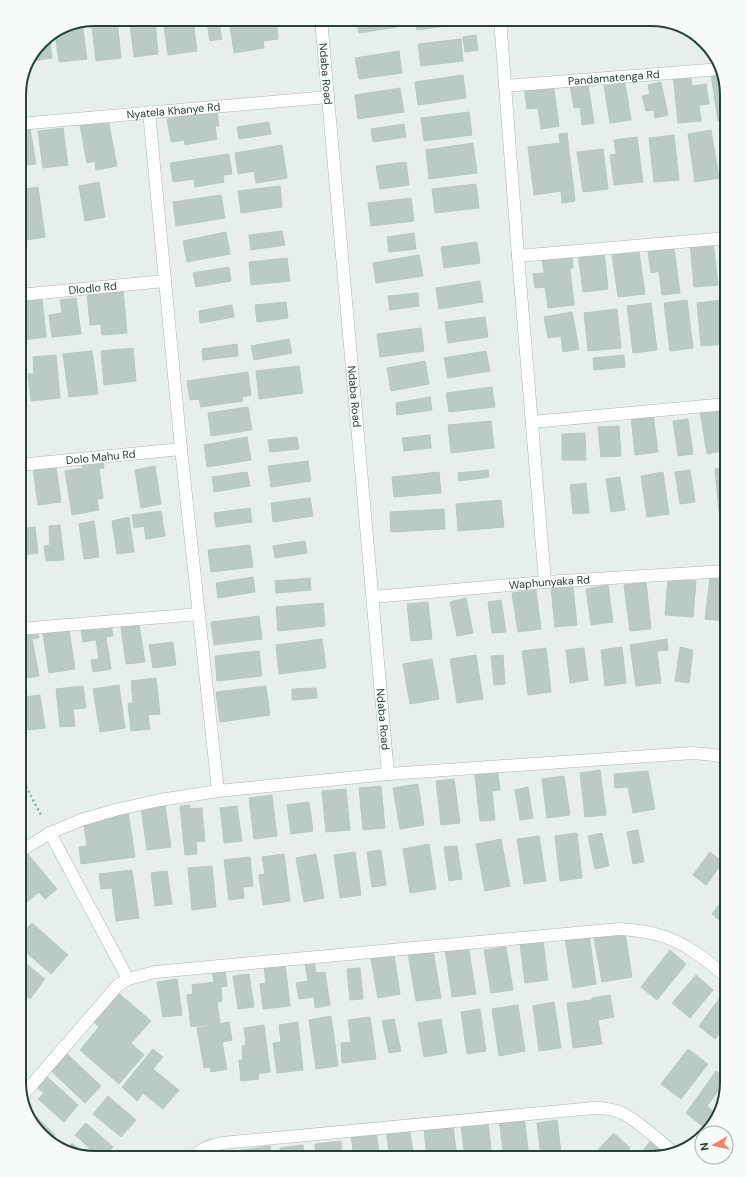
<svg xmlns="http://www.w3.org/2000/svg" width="746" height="1177" viewBox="0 0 746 1177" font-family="'DM Sans',sans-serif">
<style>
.building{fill:#bbcac4;stroke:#b8c9c2}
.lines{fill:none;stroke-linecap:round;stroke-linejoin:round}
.minor-casing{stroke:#a8b8b2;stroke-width:13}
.path{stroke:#86b3a5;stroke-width:2.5;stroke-dasharray:2 3;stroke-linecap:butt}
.minor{stroke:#fff;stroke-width:12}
.labels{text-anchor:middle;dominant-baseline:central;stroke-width:3.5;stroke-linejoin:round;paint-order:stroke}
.street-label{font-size:11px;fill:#24423a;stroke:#f7fbf9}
.rim{fill:none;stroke:#24423a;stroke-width:2}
</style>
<rect width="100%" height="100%" fill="#e6efeb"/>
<path class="building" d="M95 19H117L121 58 96 61 91 20Z
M137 19H155L158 54 134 57 130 25H137Z
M163 19H193L197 51 168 55Z
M203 19H218L222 39 210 41 207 23 204 24Z
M229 19H276L278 39 263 41 264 48 234 53Z
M395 19 397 27 359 33 356 20Z
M415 19H458L459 24 417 30Z
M520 19H550V23L520 26Z
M82 22 87 59 59 62 55 32 66 25Z
M476 35 478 50 465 52 463 37Z
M49 36 52 58 33 61 42 41Z
M461 39 463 61 421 66 418 44Z
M399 51 402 73 359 79 355 58Z
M722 72 727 95V120L718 121 711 74Z
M690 73 692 86 706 84 709 104 699 105 701 121 678 123 673 75Z
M463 75 466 98 418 105 415 82Z
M553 82 559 126 541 129 538 108 527 109 524 87Z
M661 82 668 115 655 118 654 110 646 111 642 96 650 94 648 85Z
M625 83 631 120 610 123 604 86Z
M588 84 594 123 582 125 580 107 574 108 570 86Z
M400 88 404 112 358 119 355 95Z
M217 111 219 126H215L217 139 185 145 184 140 171 142 167 119Z
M469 112 472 135 424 141 421 118Z
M108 120 117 166 96 170 95 161 87 163 80 125Z
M269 122 271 134 239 139 237 127Z
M404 124 406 137 373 142 371 129Z
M30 128 36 164 19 166V130Z
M63 128 68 165 43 168 38 131Z
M711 130 719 178 695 182 688 134Z
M727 132V180H726L721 133Z
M567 133 575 201 562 203 561 191 534 195 528 147 560 143 559 134Z
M674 135 679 180 654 182 649 138Z
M637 137 643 182 614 185 610 155 616 154 614 140Z
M473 143 477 173 429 179 426 150Z
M282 145 287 178 256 183 254 171 238 174 235 153Z
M603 149 608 189 583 192 577 152Z
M229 154 232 174 223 175 224 182 195 187 194 179 173 182 170 163Z
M406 162 409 185 380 189 376 166Z
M99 182 105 217 85 221 79 186Z
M476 184 479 208 435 213 432 189Z
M280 186 282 207 241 213 238 191Z
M38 187 45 237 21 241 19 227V193H24V189Z
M221 195 225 218 176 226 173 202Z
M411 198 414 221 371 226 368 203Z
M282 231 285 245 251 250 249 235Z
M226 232 230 254 187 262 183 241Z
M414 233 416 249 389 252 387 237Z
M713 241 718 285 694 287 690 244Z
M477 242 480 263 444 268 441 247Z
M721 244H727V284Z
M674 248 680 293 662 295 659 271 651 273 648 252Z
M604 251 608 289 583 292 578 254Z
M639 251 645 294 618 297 612 255Z
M419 255 423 276 376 283 373 263Z
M572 256 573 268H570L574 305 548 308 545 287 535 288 533 274 544 273 542 259Z
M287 258 290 281 251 285 249 262Z
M229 267 231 281 196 287 193 273Z
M480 281 483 302 439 309 436 288Z
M123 290 127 333 102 335 101 324 90 325 87 293Z
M418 293 419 306 390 310 388 296Z
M42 298 46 337 23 340 19 300Z
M76 298 81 334 52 337 49 315 62 313 60 300Z
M687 300 693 348 670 351 664 303Z
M722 300 726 344 701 346 697 303Z
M286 302 288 318 257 322 255 305Z
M651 303 657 350 633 353 627 306Z
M232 305 234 317 200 323 199 311Z
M617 309 621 348 588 351 584 313Z
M572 312 579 349 563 352 561 336 548 338 544 317Z
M485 317 488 337 448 343 445 322Z
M421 328 424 351 380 357 377 334Z
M289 339 292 353 254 360 251 346Z
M237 344 238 356 203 360 202 349Z
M133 348 136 381 104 385 101 351Z
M92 351 98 394 69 397 63 354Z
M486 351 490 371 448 378 444 358Z
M56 355 60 398 31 401 28 374H34L33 357Z
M624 355 625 367 594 370 593 358Z
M425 361 429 384 391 391 387 368Z
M299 366 303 393 259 399 256 371Z
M248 372 251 395 242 397 243 401 201 407 199 399 190 400 187 381Z
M492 387 495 407 449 412 446 393Z
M430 397 432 410 397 415 396 403Z
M248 407 252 430 211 436 208 413Z
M723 407 727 431V450L707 454 700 411Z
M653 414 658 452 635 455 631 416Z
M688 419 693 454 678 456 673 421Z
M491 421 494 448 451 453 448 425Z
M619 426 621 456 601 457 598 427Z
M585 433 586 460H562V434Z
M430 435 431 448 404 451 402 438Z
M247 437 251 460 207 467 204 445Z
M297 437 299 449 270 452 268 440Z
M103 459 104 468 99 469 103 498 97 499 99 510 72 515 65 471 83 468 82 462Z
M308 461 311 481 271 487 268 466Z
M56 466 61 502 38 505 33 469Z
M155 466 161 504 141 508 135 470Z
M727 468V510L719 511 715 469Z
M488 470 489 477 459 481 458 473Z
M690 470 695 502 680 504 675 472Z
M247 472 250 486 214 492 212 477Z
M439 472 441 493 394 497 392 477Z
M663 472 669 514 647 517 641 476Z
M620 477 625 510 611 512 606 479Z
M19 480H23L26 507 19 508Z
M586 483 589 513 573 514 570 485Z
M310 498 313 516 273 522 271 503Z
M501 500 504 527 458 531 456 504Z
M250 508 252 522 216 527 214 513Z
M444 509 445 529 391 532 390 512Z
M161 511 165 536 146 539 144 526 134 528 132 515Z
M129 517 134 552 117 554 112 521Z
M94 521 99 557 84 559 79 524Z
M60 525 64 560 46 561 44 546 50 545 49 526Z
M35 527 38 553 24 555 25 564H19V529Z
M305 541 307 553 275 558 273 546Z
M250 545 253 567 211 572 208 550Z
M253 577 255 592 218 598 216 583Z
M310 578 311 590 276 593 275 581Z
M710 578 727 580V621L705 619Z
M668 579 696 581 693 617 665 615Z
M646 582 651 629 630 631 624 585Z
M608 585 613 622 591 625 586 589Z
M573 587 577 625 555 627 551 589Z
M536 590 541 629 518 632 512 593Z
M466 598 473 633 457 636 450 602Z
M501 600 506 632 492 633 488 602Z
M428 602 432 639 411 641 407 604Z
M323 603 325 626 278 631 276 607Z
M259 616 262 639 214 645 211 622Z
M111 624 113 636 106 637 111 669 93 672 91 660 99 659 96 640 83 642 81 629Z
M139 624 145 662 126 664 121 627Z
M37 629 39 638 32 639 39 676 19 679V632Z
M69 630 75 669 49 673 43 634Z
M322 639 326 668 279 674 276 645Z
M667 639 668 650 657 651 661 683 636 686 630 645Z
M173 642 176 665 153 668 149 645Z
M622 647 626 683 605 686 601 650Z
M680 647 693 650 689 683 675 681Z
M546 648 551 692 528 695 522 651Z
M584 648 588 680 570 683 566 650Z
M259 651 262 676 217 681 215 656Z
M476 655 483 699 457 703 450 659Z
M503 655 505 684 494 685 491 656Z
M432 659 439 699 410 704 403 664Z
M156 678 160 714 148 715 150 729 131 731 128 703H133L131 681Z
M119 685 125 728 100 732 93 689Z
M83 686 86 708 73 709 75 726 60 727 56 689Z
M266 686 270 715 220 722 216 692Z
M316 688 317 698 292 700V689Z
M40 695 45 728 28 730 24 697Z
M600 770 606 815 585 817 580 773Z
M648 771 655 809 633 813 628 787 615 788 614 774Z
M498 773 500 790 492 791 495 820 480 821 475 775Z
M564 776 570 815 547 818 542 779Z
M454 779 460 823 441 825 436 781Z
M418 784 424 825 400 829 393 788Z
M381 786 385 828 363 830 359 788Z
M528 787 533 818 520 820 515 790Z
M346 789 350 830 326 832 322 791Z
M272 795 277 836 254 839 249 798Z
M309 802 313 831 291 834 287 805Z
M165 805 171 847 147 850 141 808Z
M190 805V809L202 808 205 841 196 842 197 854 185 855 180 806Z
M237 806 242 841 224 843 220 808Z
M128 811 135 857 81 864 79 847 87 846 84 825 101 822 100 815Z
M638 830 644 862 633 864 627 832Z
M577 833 582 878 560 881 555 836Z
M602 833 609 866 595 869 588 836Z
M539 836 546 881 524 884 517 839Z
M501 839 510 886 485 891 476 844Z
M429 844 436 889 410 893 403 849Z
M457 846 462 879 449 881 444 847Z
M381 850 386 885 372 887 367 852Z
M355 852 361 895 340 898 334 855Z
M710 852 723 862 706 885 693 875Z
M27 853 57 889 45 899 39 892 27 902 19 893V860Z
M284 854 290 901 263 905 259 875 265 874 262 857Z
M316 854 324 898 304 902 296 858Z
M250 857 253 886 243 887 244 898 229 900 224 860Z
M212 866 216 907 192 910 188 868Z
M132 870 139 918 116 921 112 888 101 889 99 874Z
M167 871 172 904 155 906 151 873Z
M727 894V926L712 914Z
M32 923 68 955 51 974 19 946V937Z
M625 933 632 977 602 982 594 938Z
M589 934 596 984 573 988 565 938Z
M543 940 548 980 525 983 520 943Z
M468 945 476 994 452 997 445 948Z
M506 947 513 990 491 993 484 950Z
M433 950 441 998 416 1001 408 953Z
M670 950 686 964 657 1000 641 987Z
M394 955 400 994 378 998 371 959Z
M19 958 45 979 30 999 19 990Z
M314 961 316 973 325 972 330 1005 315 1008 314 997 299 999 296 983 308 981 305 963Z
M285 963 290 1006 263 1009 260 984 266 983 264 966Z
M225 968 227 986 221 987 222 1001 217 1002 220 1023 191 1027 187 995 193 994 192 985 214 982 212 970Z
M360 968 363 999 350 1000 347 969Z
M249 974 254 1007 238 1009 233 976Z
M696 975 713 990 690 1018 672 1003Z
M177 979 182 1015 163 1017 157 982Z
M116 991 151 1021 131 1043 144 1055 119 1084 80 1050 99 1027 91 1019Z
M610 995 614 1017 598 1020 602 1044 573 1048 567 1003 592 1000V998Z
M722 995 727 999V1025L715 1039 699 1026Z
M554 1002 561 1048 539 1051 533 1006Z
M518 1005 525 1051 499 1056 492 1009Z
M480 1009 486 1051 467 1054 461 1012Z
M331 1016 338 1066 316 1069 309 1020Z
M370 1017 376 1059 342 1063 341 1043 351 1042 348 1020Z
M394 1019 401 1051 389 1053 382 1021Z
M441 1019 447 1053 424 1057 418 1023Z
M229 1022 232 1040 222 1042 227 1069 211 1072 210 1067 204 1068 197 1028Z
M298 1022 303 1070 277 1073 273 1043 281 1042 279 1025Z
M264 1025 270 1072 258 1074 259 1079 241 1081 239 1060H243L242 1046 246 1045 244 1028Z
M153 1049 163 1057 153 1069 179 1090 163 1109 143 1093 137 1101 122 1087Z
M688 1049 708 1064 681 1099 661 1084Z
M65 1052 101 1086 85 1103 49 1069Z
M716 1071 727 1079 707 1106 717 1115 706 1129 686 1113Z
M44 1074 78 1105 64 1122 38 1099 44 1093 34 1085Z
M108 1096 136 1120 121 1137 93 1114Z
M24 1105 55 1135 49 1140 27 1116Z
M524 1116 529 1158H504L499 1119Z
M557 1120 561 1153 541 1156 537 1123Z
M86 1123 113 1147 104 1158H101L75 1135Z
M488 1123 492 1158H465L461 1126Z
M409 1126 414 1158H390L386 1130Z
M453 1126 457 1158H427L424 1129Z
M376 1131 380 1158H354L351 1134Z
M614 1133 630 1148 621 1158 591 1157Z
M653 1138 670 1153 651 1158H637Z
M341 1141 342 1158H316L315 1144Z
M72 1143 87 1156 66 1150Z
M303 1145 304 1158H281L280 1148Z
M270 1146 272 1158H236L235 1151Z"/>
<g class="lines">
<defs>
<g id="minor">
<path id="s1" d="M321 19 388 774"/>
<path d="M500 19 518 256 545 582"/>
<path id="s2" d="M506 86 721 69"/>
<path d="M149 112 181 449 218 791"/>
<path id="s3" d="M19 124 328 97"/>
<path d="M518 256 727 238"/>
<path id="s4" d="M19 295 165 281"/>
<path d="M532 422 727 404"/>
<path id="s5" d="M19 465 181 449"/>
<path id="s6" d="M373 597 545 582 727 571"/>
<path d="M19 629 199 614"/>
<path d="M50 833 128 979"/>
<path d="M19 852 50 833 81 820 115 810 160 800 218 791 388 774 693 753 714 755 727 758"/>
<path d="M22 1096 118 985 128 979 155 972 619 929C632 930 646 931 659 935 685 942 706 960 727 977"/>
<path d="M192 1158C200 1149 210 1145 222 1143L594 1108C604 1108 613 1109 622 1113 641 1123 657 1139 674 1153"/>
</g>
</defs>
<use href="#minor" class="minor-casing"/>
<path class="path" d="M19 773 42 817"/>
<use href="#minor" class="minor"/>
</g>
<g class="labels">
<g class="street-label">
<text stroke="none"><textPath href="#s1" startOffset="55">Ndaba Road</textPath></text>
<text stroke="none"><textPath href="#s2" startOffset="108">Pandamatenga Rd</textPath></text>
<text stroke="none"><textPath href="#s3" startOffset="155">Nyatela Khanye Rd</textPath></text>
<text stroke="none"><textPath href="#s4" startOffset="74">Dlodlo Rd</textPath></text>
<text stroke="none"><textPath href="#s1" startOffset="379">Ndaba Road</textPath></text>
<text stroke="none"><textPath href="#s5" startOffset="82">Dolo Mahu Rd</textPath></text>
<text stroke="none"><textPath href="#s6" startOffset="177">Waphunyaka Rd</textPath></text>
<text stroke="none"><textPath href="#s1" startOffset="703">Ndaba Road</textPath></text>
</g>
</g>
<path d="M0 0H746V1177H0ZM95 26H651A69 69 0 0 1 720 95V1082A69 69 0 0 1 651 1151H95A69 69 0 0 1 26 1082V95A69 69 0 0 1 95 26Z" fill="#f7fbf9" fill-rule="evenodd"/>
<path class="rim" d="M95 26H651A69 69 0 0 1 720 95V1082A69 69 0 0 1 651 1151H95A69 69 0 0 1 26 1082V95A69 69 0 0 1 95 26Z"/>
<g transform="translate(714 1145) rotate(261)"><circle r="19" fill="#f7fbf9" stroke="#a3b1ad"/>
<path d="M0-3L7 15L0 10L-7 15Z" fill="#f4845f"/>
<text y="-6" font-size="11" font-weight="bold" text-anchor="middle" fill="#24423a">N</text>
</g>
</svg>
